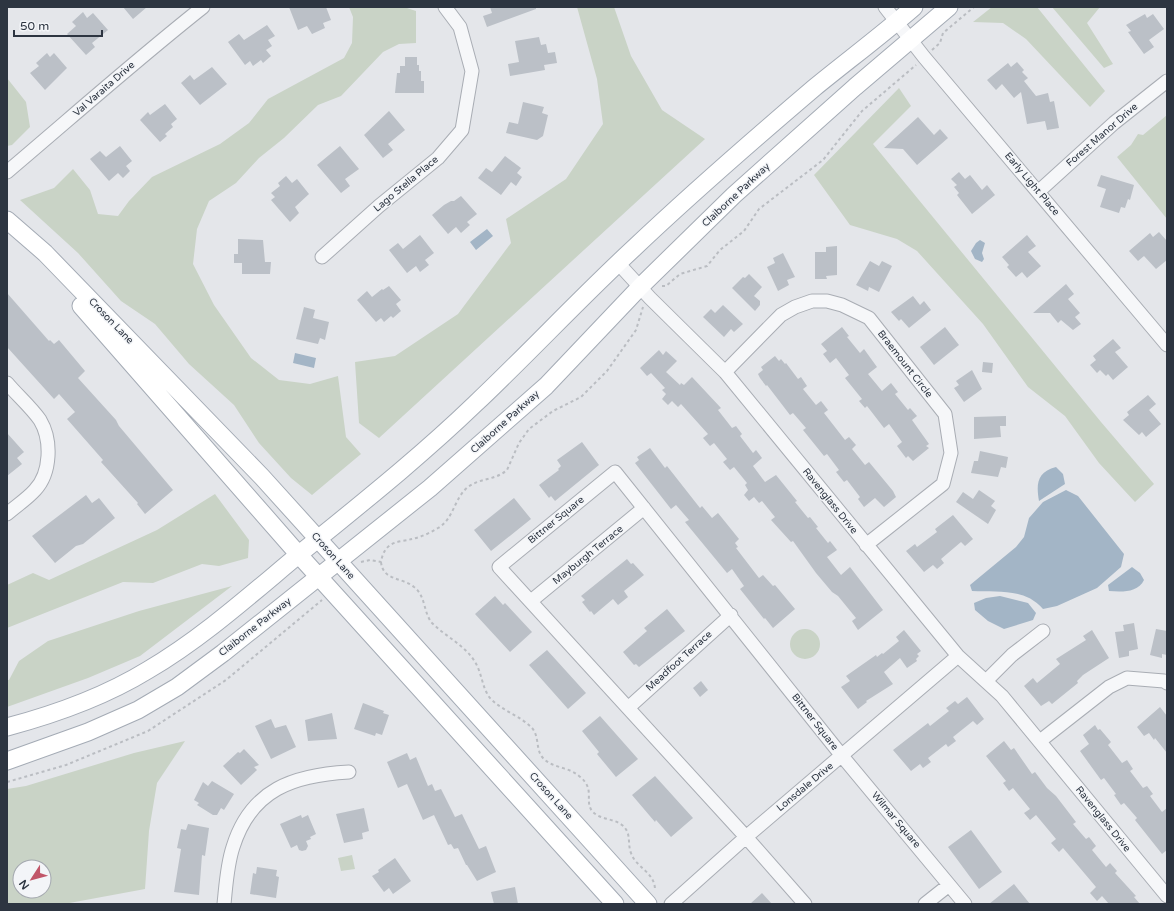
<svg xmlns="http://www.w3.org/2000/svg" width="1174" height="911" viewBox="0 0 1174 911" font-family="'Varela Round',sans-serif">
<style>
.green{fill:#c9d3c6;fill-rule:evenodd}
.water{fill:#a3b5c6}
.building{fill:#bbc0c7}
.lines{fill:none;stroke-linecap:round;stroke-linejoin:round}
.minor-casing{stroke:#a9adb4;stroke-width:15}
.major-casing{stroke:#a4abb5;stroke-width:19}
.path{stroke:#babdc2;stroke-width:2;stroke-dasharray:3 3;stroke-linecap:butt}
.minor{stroke:#f6f7f9;stroke-width:13}
.major{stroke:#fff;stroke-width:17}
.labels{text-anchor:middle;dominant-baseline:central;stroke-width:3;stroke-linejoin:round;paint-order:stroke}
.street-label{font-size:10px;fill:#2d3541;stroke:#f3f5f8}
</style>
<rect width="100%" height="100%" fill="#e4e6ea"/>
<path class="green" d="M349 7H404L416 11V43L399 44 383 52 341 96 318 105 284 138 259 158 236 183 209 201 197 229 193 264 214 305 251 358 279 380 310 384 338 376 346 437 361 454 312 495 291 478 259 443 234 405 189 364 155 324 121 301 78 253 20 200 54 188 73 169 90 190 98 214 118 216 129 201 152 177 220 144 249 123 268 99 344 58 352 43 353 17Z
M577 7H614L631 56 662 110 705 139 379 438 359 423 355 362 395 356 458 314 511 243 506 219 566 179 603 124 597 79Z
M992 7H1037L1105 91 1090 107 1026 39 1003 23 973 22Z
M1052 7H1100L1087 23 1113 64 1104 68Z
M7 78 26 102 30 127 12 145 7 146Z
M899 88 911 106 873 144 1101 422 1154 484 1135 502 1099 463 1065 416 1028 387 983 324 917 251 897 239 850 225 814 175Z
M1167 115V219L1117 157 1131 145 1138 134 1143 135Z
M215 494 249 540 248 558 219 566 202 564 153 583 123 582 7 628V585L33 573 49 580 157 530Z
M232 586 140 656 88 678 7 707V680H9L19 661 48 641 139 611Z
M790 644a15 15 0 1 1 30 0a15 15 0 1 1-30 0Z
M185 741 157 783 149 831 145 889 64 904H7V789L26 786 134 753ZM20 867H44V891H20Z
M352 855 355 869 341 871 338 858Z"/>
<path class="water" d="M487 229 493 236 476 250 470 242Z
M980 240 985 243 982 253 984 259 982 262 975 259 971 251 976 243Z
M295 353 316 358 314 368 293 363Z
M1056 467 1063 474 1065 484 1039 501C1036 484 1037 472 1056 467Z
M1066 490 1078 496 1124 554 1121 567 1097 588 1057 606 1043 609C1024 587 997 593 972 591L970 585 1016 547 1024 537 1029 518 1043 502Z
M1132 567 1140 573 1144 580C1138 593 1121 592 1109 591L1108 585Z
M1000 596 1028 603 1036 613 1033 620 1004 629 988 621 975 610 974 603 986 598Z"/>
<path class="building" d="M123 7H147L133 19Z
M289 7H326L331 20 323 23 325 28 312 34 307 26 298 30Z
M490 7H536V9L487 27 483 16 492 13Z
M83 12 87 18 93 13 108 30 92 43 95 47 86 55 67 34 76 26 72 22Z
M1145 14 1147 18 1153 14 1164 29 1149 40 1154 47 1144 54 1128 32 1131 31 1126 25Z
M267 25 275 36 268 40 272 46 266 50 271 56 263 63 261 60 253 66 250 61 245 65 228 42 239 34 244 40Z
M539 37 541 45 546 44 548 53 555 52 557 63 544 65 545 70 510 76 508 64 519 62 515 41Z
M47 53 50 57 54 53 67 68 45 90 30 73 39 66 36 63Z
M405 57H417V65H419V71H421V81H424V93H395L397 73H400V66H405Z
M1017 62 1024 70 1022 72 1028 78 1024 81 1036 96 1048 93 1050 102 1054 101 1059 128 1047 130 1045 121 1027 124 1021 92 1014 98 1002 84 996 90 987 80 1008 63 1011 67Z
M212 67 227 84 200 105 181 83 190 75 194 80Z
M523 102 544 107 542 113 548 115 543 136 537 140 506 133 509 122 518 124Z
M165 104 177 119 171 124 173 127 165 134 167 136 160 142 140 120 148 112 150 115Z
M389 111 405 130 388 144 393 150 383 158 364 135Z
M918 117 934 135 940 129 948 138 917 165 903 149 884 148Z
M120 146 132 161 126 166 130 171 123 178 118 173 109 181 90 159 100 151 106 157Z
M340 146 359 169 345 179 350 186 341 193 317 165Z
M505 156 521 168 517 173 522 177 516 186 511 182 501 195 478 178 486 168 492 172Z
M959 172 965 179 970 175 982 190 987 185 995 195 972 214 957 195 959 193 954 187 957 185 951 179Z
M1101 175 1134 185 1130 200 1128 199 1125 208 1121 207 1119 213 1100 207 1106 189 1097 186Z
M286 176 292 183 297 179 309 194 295 207 299 213 290 222 271 200 275 197 271 193 280 186 278 183Z
M461 196 477 214 467 222 470 225 461 233 456 227 448 234 432 215 444 205 451 201H454Z
M1159 232 1167 241V260L1156 269 1144 256 1138 261 1129 251 1150 233 1153 237Z
M420 235 434 253 425 260 429 265 420 272 416 266 407 273 389 250 398 243 403 249Z
M1027 235 1036 246 1028 252 1041 266 1027 278 1022 272 1016 277 1007 267 1009 265 1002 257Z
M238 239 263 240 265 262H271L270 274H242V263H234V254H238Z
M837 246V275L826 276 827 279H815V252H826V247Z
M783 253 795 277 787 280 789 285 778 291 767 267 775 263 773 258Z
M870 261 879 266 882 261 892 266 879 292 869 287 868 291 856 285Z
M749 274 762 287 754 296 760 301V305L755 311 732 288 743 277 745 278Z
M1066 284 1074 294 1068 299 1080 313 1075 317 1081 324 1073 330 1061 320 1058 323 1050 313H1033Z
M389 286 401 300 396 304 401 311 393 318 391 316 384 322 381 318 376 322 357 300 367 291 372 297 382 289 383 290Z
M7 293 49 341 50 340 54 344 59 340 85 371 78 378 116 420 119 426 173 490 145 514 137 504 138 503 101 462 103 460 67 419 75 412 59 394 54 399 7 347Z
M913 296 920 305 924 301 931 310 909 328 901 319 899 321 891 312Z
M723 305 743 324 734 332 731 329 724 337 703 317 711 309 715 313Z
M304 307 315 310 313 318 329 322 325 340 320 338 318 344 296 339Z
M842 327 849 336 847 337 860 353 864 349 877 367 868 374 882 391 891 383 898 392 895 394 908 410 910 408 917 416 912 420 929 444 926 446 929 448 913 461 908 456 906 458 897 446 902 442 889 424 884 428 867 406 865 408 859 401 862 399 845 378 849 375 836 358 830 363 823 354 827 351 821 344Z
M945 327 959 345 934 365 920 347Z
M1113 339 1121 348 1115 352 1128 367 1113 380 1108 374 1106 376 1100 370 1097 373 1090 365 1096 360 1093 356Z
M659 350 663 355 666 351 677 361 666 372 680 385 681 383 684 385 692 377 721 408 718 410 732 428 736 426 742 434 740 436 753 453 756 450 762 458 753 466 765 482 776 475 797 501 795 502 808 518 810 517 818 527 816 528 828 543 830 541 837 550 827 557 841 575 850 567 883 610 858 630 852 621 856 618 838 596 832 592 816 573 793 541 791 542 771 520 775 517 762 501 759 503 754 497 749 501 744 495 748 490 745 485 747 483 734 467 730 470 723 462 727 459 714 443 710 446 703 438 708 434 681 404 678 407 672 401 668 405 662 399 666 394 662 390 665 388 651 373 647 376 640 368Z
M775 356 779 361 781 359 785 364 786 363 798 379 801 377 807 386 803 389 816 405 821 401 828 410 824 413 845 440 849 437 856 445 852 449 865 465 869 462 893 491 896 497 884 507 875 498 864 507 858 499 860 497 847 480 844 482 836 472 839 470 827 454 824 456 803 430 806 428 793 413 790 415 767 385 766 386 760 378 758 374 763 370 761 367Z
M983 362 993 363 992 373 982 372Z
M972 370 982 389 964 402 954 388 959 385 956 381Z
M1148 395 1156 404 1149 410 1161 424 1146 437 1142 432 1139 435 1123 420 1129 415 1127 412Z
M1006 416V426H1000L1001 437 974 439V417Z
M7 433 24 452 17 458 22 464 7 476Z
M582 442 599 465 555 501 551 496 549 498 539 485 559 470 558 469 561 466 557 460Z
M650 448 665 468 667 466 700 508 702 506 712 518 718 513 739 539 735 543 738 547 736 548 759 578 763 575 773 586 775 585 795 609 773 628 765 618 764 619 740 589 744 586 732 569 727 573 685 522 689 520 676 505 671 509 635 463 639 460 637 457Z
M980 451 1008 457 1006 468 1001 467 998 477 971 473 974 461H978Z
M979 490 995 501 991 506 996 510 988 524 956 502 963 492 973 499Z
M86 495 92 503 99 498 115 518 83 544 76 546 55 563 32 536Z
M514 498 531 519 491 551 474 530Z
M953 515 973 539 965 546 961 542 941 559 944 563 937 569 933 565 924 572 906 551 915 544 917 547 937 532 935 529Z
M627 559 631 564 633 563 644 575 624 591 628 597 618 605 613 599 594 615 591 611 590 612 582 602 585 600 581 596Z
M495 596 503 605 505 603 532 632 510 652 475 614Z
M667 609 685 631 639 667 636 664 634 665 623 652 647 631 644 628Z
M1134 623 1138 649 1129 651V656L1119 658 1115 632 1124 631 1123 625Z
M1156 629 1167 631V655L1162 654V658L1150 655Z
M904 630 921 651 917 654 919 656 916 659 917 661 907 668 900 658 884 672 893 684 866 701 867 702 858 709 841 687 850 681 846 676 876 655 877 657 882 653 883 654 899 641 896 637Z
M1092 630 1109 658 1083 675 1077 681 1078 683 1052 704 1049 701 1041 706 1024 686 1033 678 1037 683 1060 664 1056 659 1086 640 1083 636Z
M547 650 586 693 568 709 529 665Z
M701 681 708 690 700 697 693 688Z
M967 697 984 719 977 725 973 721 953 737 956 741 948 747 946 744 928 758 931 762 923 768 920 764 911 771 893 750 928 723 930 726 949 711 946 708 955 701 958 704Z
M363 703 384 711 383 713 389 715 382 735 376 733 375 736 354 729Z
M1160 707 1167 716V753L1155 738 1154 740 1149 733 1144 736 1137 727Z
M332 713 337 739 308 741 305 720Z
M600 716 638 759 616 777 597 754 599 752 582 731Z
M271 719 275 728 286 725 296 747 271 759 255 726Z
M1095 725 1098 730 1100 729 1111 742 1108 745 1122 763 1127 760 1133 769 1130 771 1143 788 1147 786 1153 794 1150 796 1162 812 1167 808V850L1162 854 1135 820 1137 818 1124 803 1121 805 1114 795 1116 794 1104 778 1101 780 1080 751 1089 744 1083 735Z
M1004 741 1011 750 1014 748 1032 774 1035 772 1047 788 1056 796 1076 822 1073 824 1086 839 1089 837 1096 846 1092 850 1106 867 1110 863 1117 871 1115 873 1136 896 1134 897 1140 904H1109L1102 896 1097 901 1090 893 1096 887 1063 848 1059 852 1051 843 1056 839 1036 815 1030 820 1024 813 1030 809 1013 788 1009 791 1003 783 1006 781 986 756Z
M244 749 259 765 254 767 257 770 241 785 223 766 238 752 240 753Z
M407 753 410 760 416 757 428 786 432 784 435 791 441 789 455 817 462 814 479 849 486 846 496 872 477 881 467 865H466L458 848 454 849 451 844 448 845 434 815 423 820 407 784 398 788 387 762Z
M655 776 693 818 671 837 656 820 655 822 632 795Z
M212 781 234 794 224 810 221 808 217 815H213L197 805 199 803 194 800 203 782 208 786Z
M364 808 369 831 362 833 363 839 344 843 336 814Z
M301 815 302 818 308 815 316 834 310 837 311 839 306 841 308 846 306 850 302 851 299 850 297 845 291 848 280 824Z
M188 824 209 828 205 856 202 855 199 895 174 892 181 849 177 848 181 829 186 830Z
M971 830 1002 872 979 889 948 847Z
M395 858 411 881 393 894 389 888 384 892 372 876 379 872 378 870Z
M257 867 277 870 276 876 279 877 276 898 250 894 253 873 256 874Z
M1014 884 1030 904H989Z
M515 887 518 904H494L491 892Z
M762 893 772 904H750Z"/>
<g class="lines">
<defs>
<path id="minor" d="M885 7 924 57 1167 345
M7 172C72 117 136 60 203 7
M1038 192 1114 123 1167 81
M322 257 379 206 438 158 462 130 472 71 460 27 445 7
M618 263 650 298 725 372 958 656 1002 696 1167 896
M725 372 781 315 795 307 812 301H827L842 305 869 318 945 414 951 453 943 484 866 545
M7 383C17 395 31 407 40 420 52 440 51 473 35 490 27 499 16 506 7 514
M531 601 644 508
M986 681 1012 655 1043 631
M628 708 731 615
M1040 741 1109 687 1127 678 1164 681 1167 683
M224 904C226 885 227 865 233 847 251 789 294 775 349 772
M671 904 746 837 958 656
M805 904 746 837 499 567 615 472 842 756 965 904
M925 904 949 885"/>
<path id="major" d="M7 220 45 253 262 477 648 904
M81 306 299 555 615 904
M7 727C56 714 104 697 148 670 201 639 249 596 297 556 357 507 419 458 475 404 529 353 580 298 634 248 692 193 753 140 814 88 847 61 882 35 914 7
M7 761 88 732 138 710 177 687 223 653 430 488 546 386 640 287 734 195 855 87 949 7"/>
</defs>
<use href="#minor" class="minor-casing"/>
<use href="#major" class="major-casing"/>
<path class="path" d="M932 50 940 43 943 33 974 7
M662 286H666L680 274 707 266 720 250 744 231 759 209 823 160 862 111 916 65
M361 562 370 560 381 562C382 556 384 550 389 546 395 541 405 541 412 539 421 537 430 533 438 528 454 519 454 498 468 487 480 478 496 480 507 470L519 443 529 429 553 411 581 397 607 371 636 330 643 307
M381 562C383 581 402 577 414 587 426 596 423 612 432 623 446 637 465 645 475 662 482 673 482 688 490 698 502 711 521 716 532 728 540 737 535 751 544 759 553 768 569 767 579 776 596 789 584 800 592 811 600 820 613 818 622 825 632 833 627 843 631 853 636 868 655 872 655 890
M7 782 66 765 148 731 226 680 322 600"/>
<use href="#minor" class="minor"/>
<use href="#major" class="major"/>
</g>
<g class="labels">
<g class="street-label">
<text transform="translate(104 89) rotate(-41)">Val Varaita Drive</text>
<text transform="translate(1102 135) rotate(-41)">Forest Manor Drive</text>
<text transform="translate(406 184) rotate(-40)">Lago Stella Place</text>
<text transform="translate(1032 184) rotate(50)">Early Light Place</text>
<text transform="translate(736 195) rotate(-43)">Claiborne Parkway</text>
<text transform="translate(111 321) rotate(46)">Croson Lane</text>
<text transform="translate(905 364) rotate(52)">Braemount Circle</text>
<text transform="translate(505 422) rotate(-42)">Claiborne Parkway</text>
<text transform="translate(830 501) rotate(51)">Ravenglass Drive</text>
<text transform="translate(556 520) rotate(-39)">Bittner Square</text>
<text transform="translate(588 555) rotate(-39)">Mayburgh Terrace</text>
<text transform="translate(333 556) rotate(48)">Croson Lane</text>
<text transform="translate(255 627) rotate(-38)">Claiborne Parkway</text>
<text transform="translate(679 661) rotate(-42)">Meadfoot Terrace</text>
<text transform="translate(815 722) rotate(52)">Bittner Square</text>
<text transform="translate(805 787) rotate(-40)">Lonsdale Drive</text>
<text transform="translate(551 796) rotate(48)">Croson Lane</text>
<text transform="translate(1103 819) rotate(51)">Ravenglass Drive</text>
<text transform="translate(896 820) rotate(50)">Wilmar Square</text>
</g>
</g>
<rect width="1174" height="911" fill="none" stroke="#2d3541" stroke-width="16"/>
<g transform="translate(32 879) rotate(234)"><circle r="19" fill="#f3f5f8" stroke="#a4a8af"/>
<path d="M0-3L7 15L0 10L-7 15Z" fill="#c15669"/>
<text y="-6" font-size="11" font-weight="bold" text-anchor="middle" fill="#2d3541">N</text>
</g>
<path d="M14 30v6h88v-6" fill="none" stroke="#2d3541" stroke-width="2"/>
<text x="20" y="30" font-size="12" fill="#2d3541" stroke="#f3f5f8" stroke-width="3" paint-order="stroke">50 m</text>
</svg>
